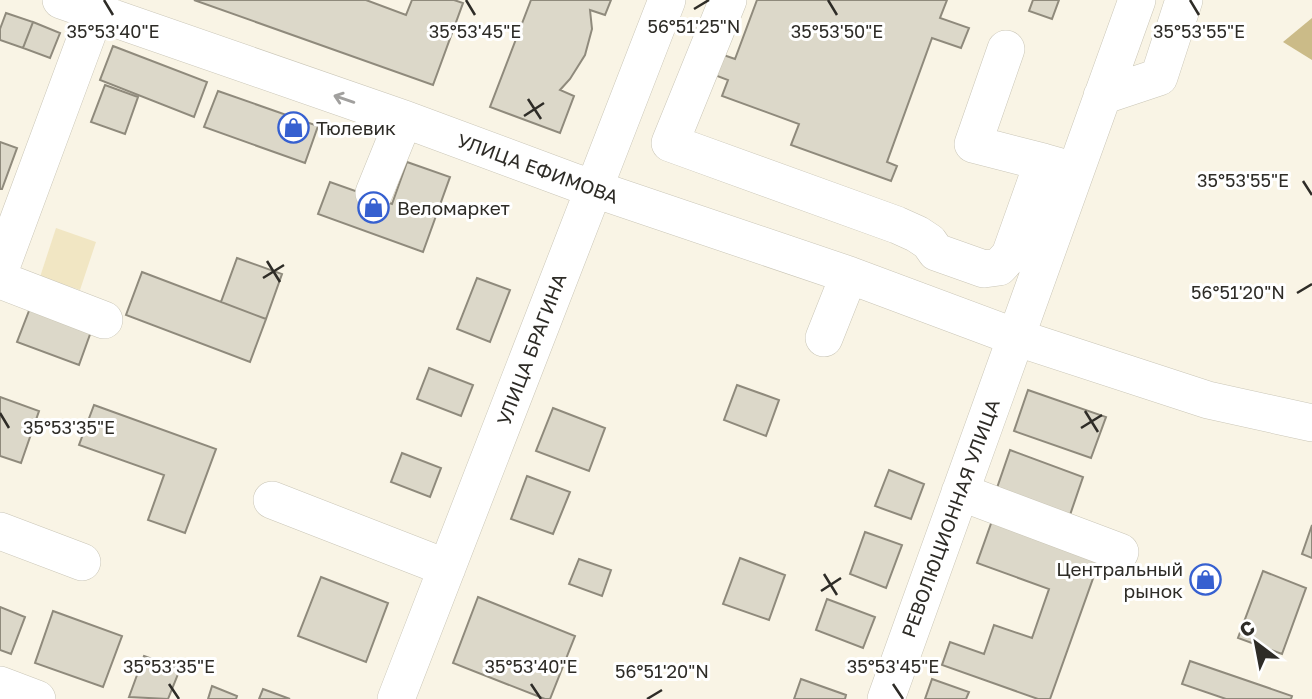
<svg xmlns="http://www.w3.org/2000/svg" width="1312" height="699" viewBox="0 0 1312 699" font-family="'Golos Text',sans-serif">
<style>
.green{fill:#f1e6c3}
.forest{fill:#cbbb88}
.building{fill:#dcd8c9;stroke:#8f8a7c;stroke-width:2}
.lines{fill:none;stroke-linecap:round;stroke-linejoin:round}
.minor-casing{stroke:#cac6b7;stroke-width:38}
.minor{stroke:#fff;stroke-width:37}
.oneway{stroke:#a1a09e}
.ticks{fill:none;stroke:#2e2c27;stroke-width:2.5}
.labels{text-anchor:middle;dominant-baseline:central;stroke-width:6;stroke-linejoin:round;paint-order:stroke}
.poi-label{font-size:19px;fill:#2e2c27;stroke:#fff;text-anchor:start}
.street-label{font-size:19px;fill:#2e2c27;stroke:#fff}
.ticks-label{font-size:18px;text-anchor:middle;fill:#2e2c27;stroke:#fff;stroke-width:6;stroke-linejoin:round;paint-order:stroke}
</style>
<rect width="100%" height="100%" fill="#f9f4e5"/>
<path class="green" d="M56 228 96 242 80 290 40 277Z"/>
<path class="forest" d="M1312 18V60L1283 42Z"/>
<path class="building" d="M194 0H366L406 15 412 0H454L463 3 433 85Z
M531 0H611L605 15 590 10 592 29 585 55 570 79 560 90 574 96 560 133 490 107Z
M757 0H947L940 18 969 28 961 48 932 38 887 162 897 166 891 181 791 145 799 124 722 96 728 80 704 71 712 51 735 59Z
M1033 0H1059L1052 19 1029 11Z
M6 13 33 22 23 48 0 40V29Z
M33 22 60 33 50 58 23 48Z
M113 46 207 82 194 117 100 80Z
M105 85 138 97 125 134 91 122Z
M218 91 318 126 305 163 204 127Z
M0 142 17 148 2 189H0Z
M407 162 450 177 423 252 318 214 330 182 392 204Z
M237 258 282 274 266 319 221 302Z
M142 272 266 319 250 362 126 315Z
M477 278 510 290 490 342 457 329Z
M32 303 93 326 79 365 17 342Z
M429 368 473 385 461 416 417 399Z
M737 385 779 400 766 436 724 420Z
M1028 390 1106 417 1091 458 1014 431Z
M0 397 39 411 21 463 0 456Z
M94 405 216 449 185 533 148 520 164 475 79 445Z
M553 408 605 428 589 471 536 451Z
M1010 450 1083 477 1070 515 997 488Z
M402 453 441 468 430 497 391 482Z
M889 470 924 484 911 519 875 506Z
M527 476 570 492 553 534 511 519Z
M993 518 1101 556 1050 699H1038L942 665 950 642 984 654 994 625 1032 638 1049 589 977 563Z
M1312 525V558L1302 554Z
M865 532 902 545 886 588 850 574Z
M740 558 785 575 769 620 723 604Z
M579 559 611 570 602 596 569 584Z
M1263 571 1306 588 1282 654 1238 638Z
M321 577 388 603 366 662 298 636Z
M478 597 575 636 550 699H545L453 663Z
M827 599 875 617 863 648 816 630Z
M0 607 25 617 11 654 0 650Z
M53 611 122 636 103 687 35 663Z
M144 656 180 669 168 699 129 697Z
M1190 661 1292 696 1291 699H1226L1182 684Z
M801 679 846 695 845 699H794Z
M932 679 969 692 966 699H925Z
M212 686 237 696 236 699H208Z
M263 689 290 699H259Z"/>
<g class="lines">
<defs>
<path id="minor" d="M61 0 404 119 574 182 849 275 1015 337 1208 400 1312 423
M728 0 670 143 897 225 917 234 929 242 936 252 984 269 999 267 1010 255 1043 162 1075 171
M1006 49 973 144 1043 162
M1102 96 1159 77 1184 0
M374 193 404 119
M0 270 100 0
M0 280 104 320
M824 338 849 275
M960 492 1120 552
M272 500 447 568
M0 531 82 562
M0 685 37 699
M396 699 667 0
M886 699 1137 0"/>
</defs>
<use href="#minor" class="minor-casing"/>
<use href="#minor" class="minor"/>
</g>
<defs><path id="oneway-shaft" d="M-6 0H5M1.5-3L5.5 0L1.5 3" fill="none" stroke-width="1.6" stroke-linecap="round" stroke-linejoin="round" transform="scale(1.75)"/></defs>
<use class="oneway" href="#oneway-shaft" transform="translate(344 99) rotate(-161)"/>
<path class="ticks" d="M104 0 113 15M466 0 475 15M828 0 837 15M1190 0 1199 15M694 9 709 0M528 99 541 119M524 116 544 103M1303 181 1312 195M267 261 280 282M263 278 284 265M1297 293 1312 284M1085 411 1098 432M0 413 9 428M1081 428 1102 415M824 574 837 595M821 591 841 578M169 684 179 699M531 684 541 699M893 684 903 699M647 699 662 690"/>
<defs>
<symbol id="shop-ring" viewBox="-11 -11 22 22"><circle r="9.5" fill="#fff" stroke="#3660d0" stroke-width="1.5"/><path d="M-5-2.5h2.3a2.7 3.5 0 0 1 5.4 0H5L5.5 6h-11ZM-1.5-2.5h3a1.5 2.3 0 0 0-3 0Z" fill="#3660d0"/></symbol>
</defs>
<g fill-rule="evenodd">
<use href="#shop-ring" x="276" y="110" width="35" height="35"/>
<use href="#shop-ring" x="356" y="190" width="35" height="35"/>
<use href="#shop-ring" x="1188" y="562" width="35" height="35"/>
</g>
<g class="labels">
<g class="poi-label">
<text x="316" y="127">Тюлевик</text>
<text x="397" y="207">Веломаркет</text>
<text x="1183" y="568" text-anchor="end">Центральный<tspan x="1183" dy="22">рынок</tspan></text>
</g>
<g class="street-label">
<text transform="translate(538 168) rotate(20)">УЛИЦА ЕФИМОВА</text>
<text transform="translate(531 349) rotate(-69)">УЛИЦА БРАГИНА</text>
<text transform="translate(950 518) rotate(-70)">РЕВОЛЮЦИОННАЯ УЛИЦА</text>
</g>
</g>
<g class="ticks-label">
<text x="694" y="33">56°51'25"N</text>
<text x="113" y="38">35°53'40"E</text>
<text x="475" y="38">35°53'45"E</text>
<text x="837" y="38">35°53'50"E</text>
<text x="1199" y="38">35°53'55"E</text>
<text x="1243" y="187">35°53'55"E</text>
<text x="1238" y="299">56°51'20"N</text>
<text x="69" y="434">35°53'35"E</text>
<text x="169" y="673">35°53'35"E</text>
<text x="531" y="673">35°53'40"E</text>
<text x="893" y="673">35°53'45"E</text>
<text x="662" y="678">56°51'20"N</text>
</g>
<g transform="translate(1256 643) rotate(328)" stroke="#ffffff" stroke-width="5" paint-order="stroke">
<path d="M0-5L12 26L0 18L-12 26Z" fill="#2e2c27"/>
<text y="-10" font-size="19" font-weight="bold" text-anchor="middle" fill="#2e2c27">С</text>
</g>
</svg>
